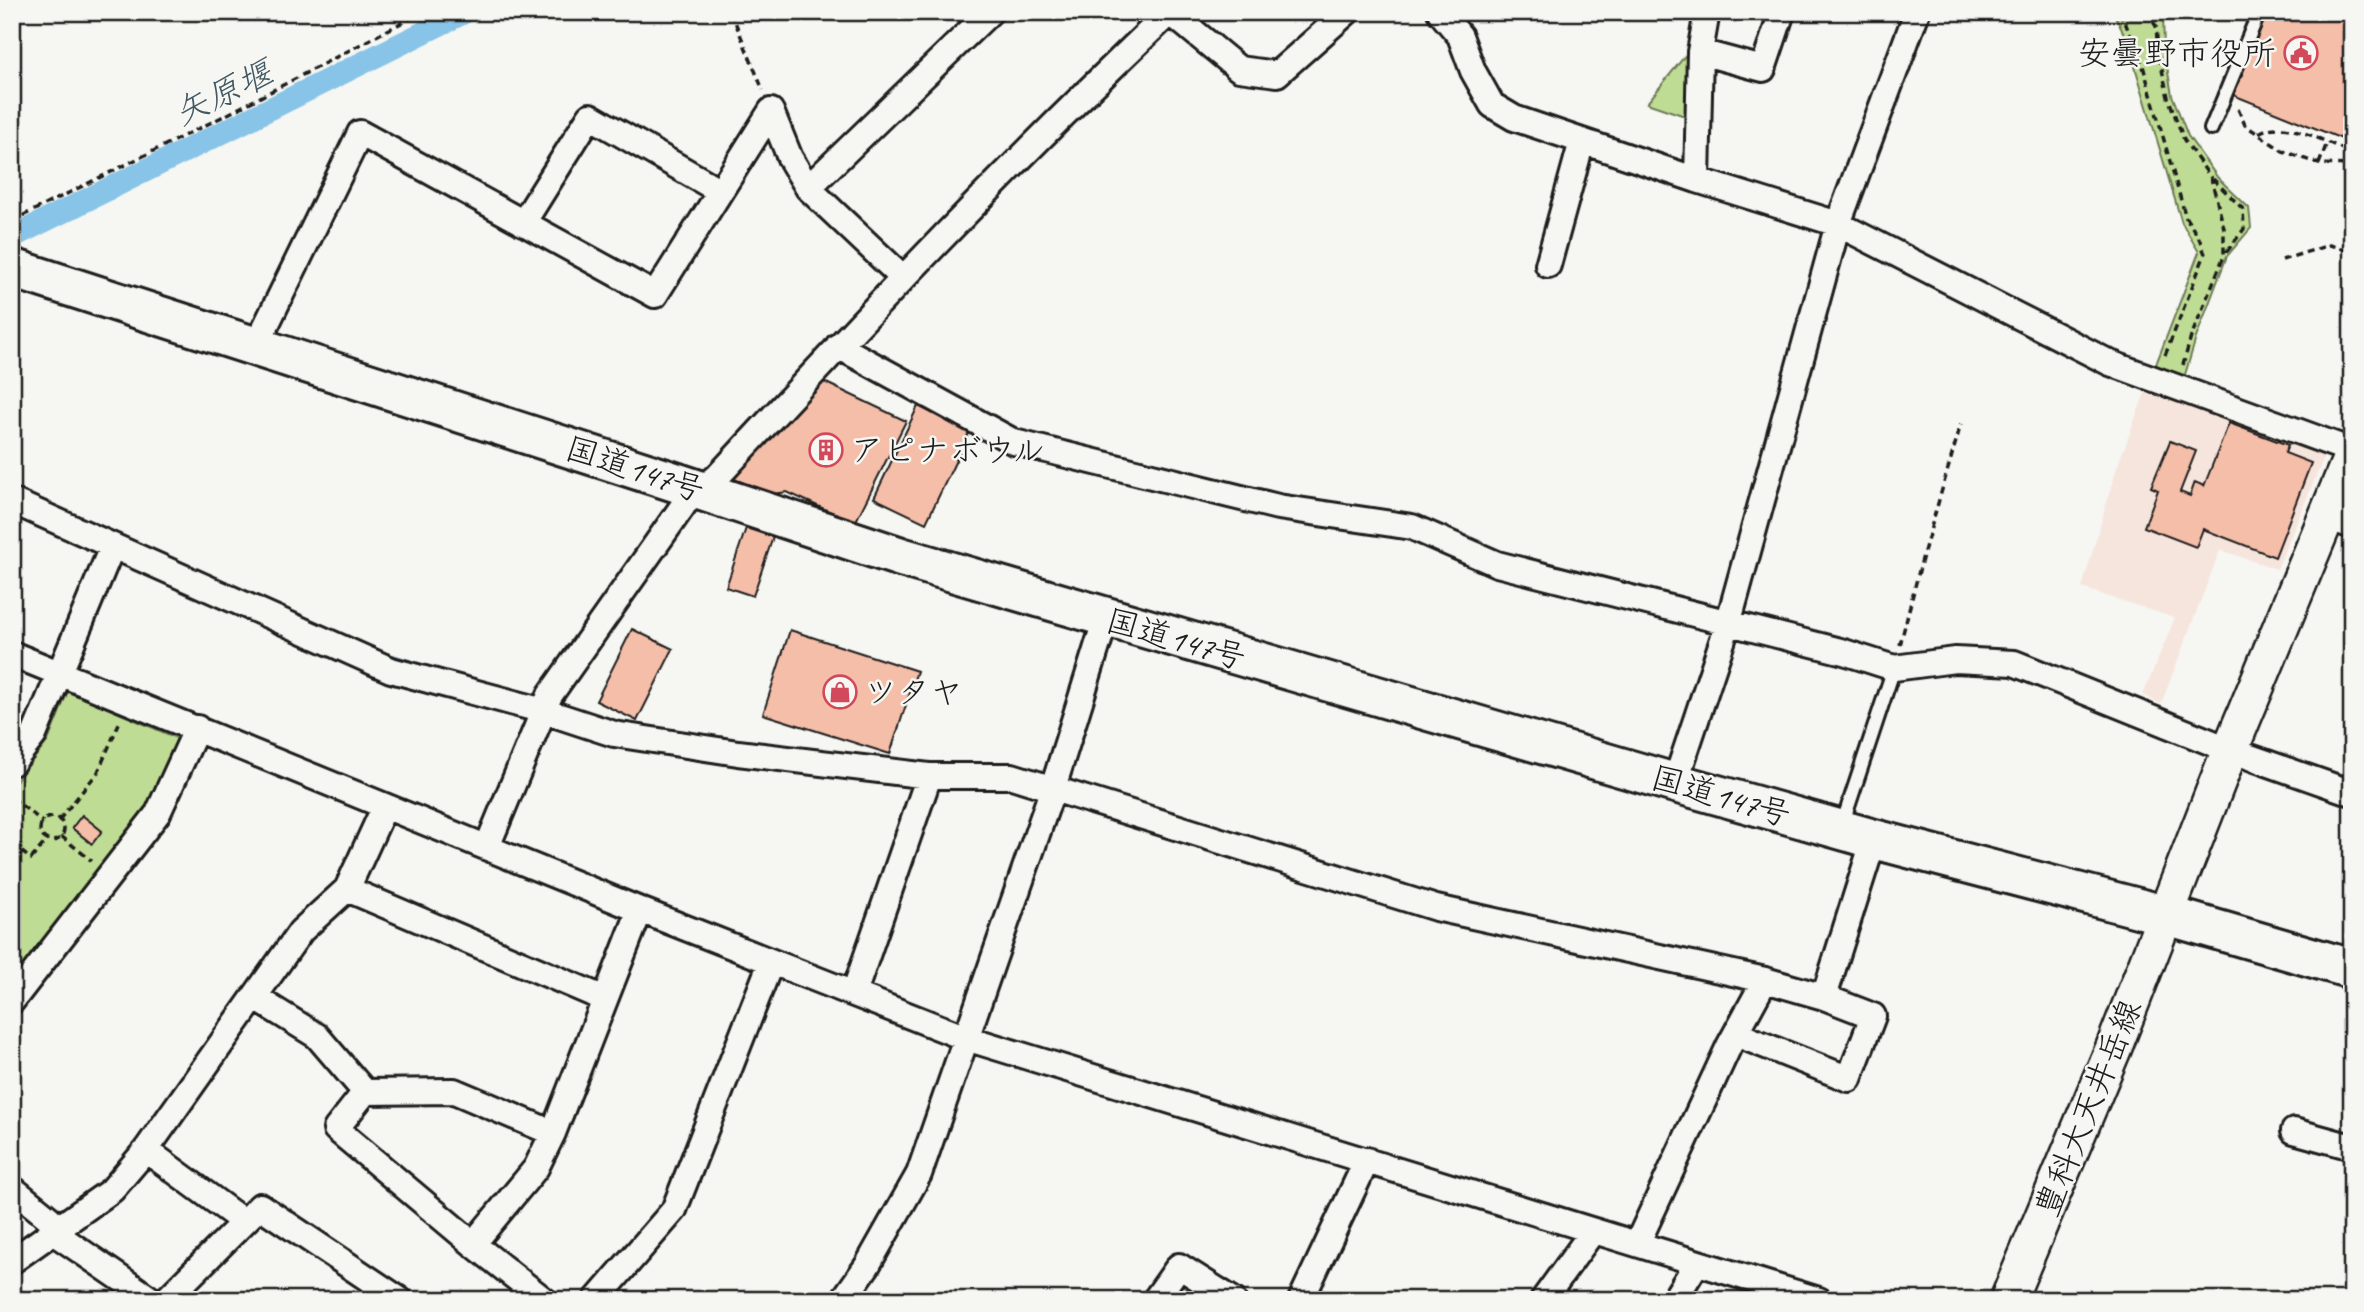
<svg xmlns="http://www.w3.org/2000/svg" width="2364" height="1312" viewBox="0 0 2364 1312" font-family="Caveat,'Klee One',sans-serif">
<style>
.built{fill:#f6e5dc}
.green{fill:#bfdc94;stroke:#6e7c58;stroke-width:2}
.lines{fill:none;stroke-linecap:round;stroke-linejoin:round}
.stream{stroke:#5c8196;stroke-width:6}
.canal{stroke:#87c4e7;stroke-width:23}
.building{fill:#f5bea9;stroke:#1c1c1c;stroke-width:2}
.lane-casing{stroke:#1c1c1c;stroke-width:18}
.street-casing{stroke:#1c1c1c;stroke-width:30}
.secondary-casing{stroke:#1c1c1c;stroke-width:40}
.highway-casing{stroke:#1c1c1c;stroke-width:44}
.path{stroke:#1c1c1c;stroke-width:3.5;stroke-dasharray:7 5;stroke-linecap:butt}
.lane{stroke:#f6f6f2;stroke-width:12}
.street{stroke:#f6f6f2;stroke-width:24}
.secondary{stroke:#f6f6f2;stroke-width:35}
.highway{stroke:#f6f6f2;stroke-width:38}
.labels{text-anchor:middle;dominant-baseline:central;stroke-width:5;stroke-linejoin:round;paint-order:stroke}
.poi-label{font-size:33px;fill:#1c1c1c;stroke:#f6f6f2;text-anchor:start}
.street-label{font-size:33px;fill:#1c1c1c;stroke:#f6f6f2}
.water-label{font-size:35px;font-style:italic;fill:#415763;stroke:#f6f6f2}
</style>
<rect width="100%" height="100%" fill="#f6f6f2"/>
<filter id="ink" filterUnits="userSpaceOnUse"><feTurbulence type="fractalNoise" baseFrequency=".0143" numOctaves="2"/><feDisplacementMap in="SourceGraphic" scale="14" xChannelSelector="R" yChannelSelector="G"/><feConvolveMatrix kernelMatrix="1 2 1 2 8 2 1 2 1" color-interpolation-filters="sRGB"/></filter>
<g filter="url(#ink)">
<path class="built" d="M2148 385 2327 450 2277 569 2220 550 2161 704 2143 695 2175 618 2082 588 2117 467Z"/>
<path class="green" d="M2110 12H2163L2164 50 2172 95 2188 136 2218 178 2249 208 2251 228 2227 256 2196 338 2184 378 2155 367 2199 252 2182 223 2127 40 2115 16Z
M1688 52V117L1647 103Z
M68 691 179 739 150 806 12 983V786L48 741Z"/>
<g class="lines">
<path class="stream" d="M12 488 34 498
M386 655 416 664"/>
<path class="canal" d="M12 237 465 12"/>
</g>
<path class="building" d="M2266 12H2352V143L2233 95Z
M820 380 906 421 855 523 787 492 773 494 734 479Z
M918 406 970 431 926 523 874 498Z
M2229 423 2288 445 2285 453 2311 463 2275 557 2203 529 2196 547 2144 527 2158 490 2151 487 2170 441 2196 451 2180 492 2190 496 2195 482 2204 486Z
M746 528 773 537 753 596 726 587Z
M632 629 673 649 637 721 596 701Z
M790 630 917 671 890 754 763 714Z
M82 815 102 831 92 844 72 828Z"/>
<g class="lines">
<defs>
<path id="lane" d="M2211 129 2259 12
M1842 825 1894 668"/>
<path id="street" d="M1440 12 1460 36 1473 71 1492 105 1514 118 1697 180 1838 224 2110 363 2352 451
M1700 52 1763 69 1782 12
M1697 180 1700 52 1707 12
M808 188 990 12
M523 223 590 116 720 191
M1548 265 1582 141
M256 346 360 133 655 295 771 111 790 158 808 188 903 278
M838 346 1014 442 1278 507 1412 527 1497 564 1844 652 1894 668 1955 660 2014 663 2230 750 2352 793
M12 501 391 670 544 711 614 734 738 753 929 776H1012L1436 908 1765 980 1824 997 1873 1016 1849 1079 1736 1034
M2327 517 2352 526
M12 654 640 910 966 1038 1819 1300
M12 763 34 735 112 547
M1675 783 1728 624 1838 224 1917 12
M487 847 550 695 685 503 718 476C865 317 1013 160 1170 12L1239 69 1277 74 1347 12
M347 889 605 999
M854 993 929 776
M254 997 317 1036 365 1092 336 1129 473 1244 544 1300
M1824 997 1874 839
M12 1001 158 813 197 728
M365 1092 454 1091 553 1133
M2294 1131 2352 1147
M146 1150 244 1222
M12 1188 50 1219 53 1232 152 1300
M473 1244 536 1168 553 1133 640 910
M1637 1244 1729 1046 1765 980
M12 1261 112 1190 146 1150 301 931 347 889 385 806
M166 1300 260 1206 400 1300
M596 1300 674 1210 771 962
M843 1300 867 1266 919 1174 1053 788 1106 618
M1155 1300 1179 1266 1233 1300
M1301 1300 1367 1160
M1543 1300 1593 1231
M1674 1300 1697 1263"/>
<path id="secondary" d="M2008 1300 2114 1047 2230 750 2352 455"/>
<path id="highway" d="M12 268 678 483 901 557 1675 783 1874 839 2180 919 2352 969"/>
</defs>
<use href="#lane" class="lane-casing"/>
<use href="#street" class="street-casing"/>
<use href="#secondary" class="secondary-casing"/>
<use href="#highway" class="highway-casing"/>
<path class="path" d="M731 12 763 90
M2119 12 2122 15 2143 66 2186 218 2199 238 2205 254 2164 358
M2146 12 2156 26 2158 51 2168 97 2184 140 2211 178 2224 228V256L2191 337 2183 365
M2238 109 2245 125 2283 151 2319 164 2352 165
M2259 133C2283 117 2327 143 2352 153
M2319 164 2327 143
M2213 179 2243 209 2244 229 2225 254
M12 221 228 114 422 12
M2282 260 2329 245 2352 251
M1900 645 1923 555 1961 424
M12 798 43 822
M40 829a12 12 0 1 1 24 0a12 12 0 1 1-24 0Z
M59 820 98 772 120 721
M61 836 92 861
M12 844 31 859 47 840"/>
<use href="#lane" class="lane"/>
<use href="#street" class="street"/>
<use href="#secondary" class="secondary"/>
<use href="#highway" class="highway"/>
</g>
</g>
<defs>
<symbol id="civic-ring" viewBox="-11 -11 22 22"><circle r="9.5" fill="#f6f6f2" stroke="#d1495b" stroke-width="1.5"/><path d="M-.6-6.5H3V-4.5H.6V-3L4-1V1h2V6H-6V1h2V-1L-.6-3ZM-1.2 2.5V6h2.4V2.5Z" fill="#d1495b"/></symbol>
<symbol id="building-ring" viewBox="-11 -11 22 22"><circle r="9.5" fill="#f6f6f2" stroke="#d1495b" stroke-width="1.5"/><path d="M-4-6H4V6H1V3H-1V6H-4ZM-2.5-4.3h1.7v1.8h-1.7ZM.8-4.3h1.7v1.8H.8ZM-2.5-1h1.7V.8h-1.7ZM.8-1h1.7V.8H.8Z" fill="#d1495b"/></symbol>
<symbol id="shop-ring" viewBox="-11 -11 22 22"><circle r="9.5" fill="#f6f6f2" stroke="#d1495b" stroke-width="1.5"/><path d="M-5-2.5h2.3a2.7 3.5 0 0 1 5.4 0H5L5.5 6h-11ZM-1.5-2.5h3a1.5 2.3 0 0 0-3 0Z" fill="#d1495b"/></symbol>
</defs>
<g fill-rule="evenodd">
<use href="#civic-ring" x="2282" y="34" width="38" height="38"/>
<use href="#building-ring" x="807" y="431" width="38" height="38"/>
<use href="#shop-ring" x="821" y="673" width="38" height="38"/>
</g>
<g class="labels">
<g class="poi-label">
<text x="2276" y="53" text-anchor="end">安曇野市役所</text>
<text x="850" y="450">アピナボウル</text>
<text x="864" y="692">ツタヤ</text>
</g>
<g class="street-label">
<text transform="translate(635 469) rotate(18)">国道147号</text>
<text transform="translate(1176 639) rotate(16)">国道147号</text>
<text transform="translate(1721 796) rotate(16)">国道147号</text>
<text transform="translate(2088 1108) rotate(-68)">豊科大天井岳線</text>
</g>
<g class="water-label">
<text transform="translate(223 93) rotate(-26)">矢原堰</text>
</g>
</g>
<rect width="2364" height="1312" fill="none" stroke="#f6f6f2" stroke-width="42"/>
<rect x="21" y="21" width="2322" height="1270" fill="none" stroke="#1c1c1c" stroke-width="2.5" filter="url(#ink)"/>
</svg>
